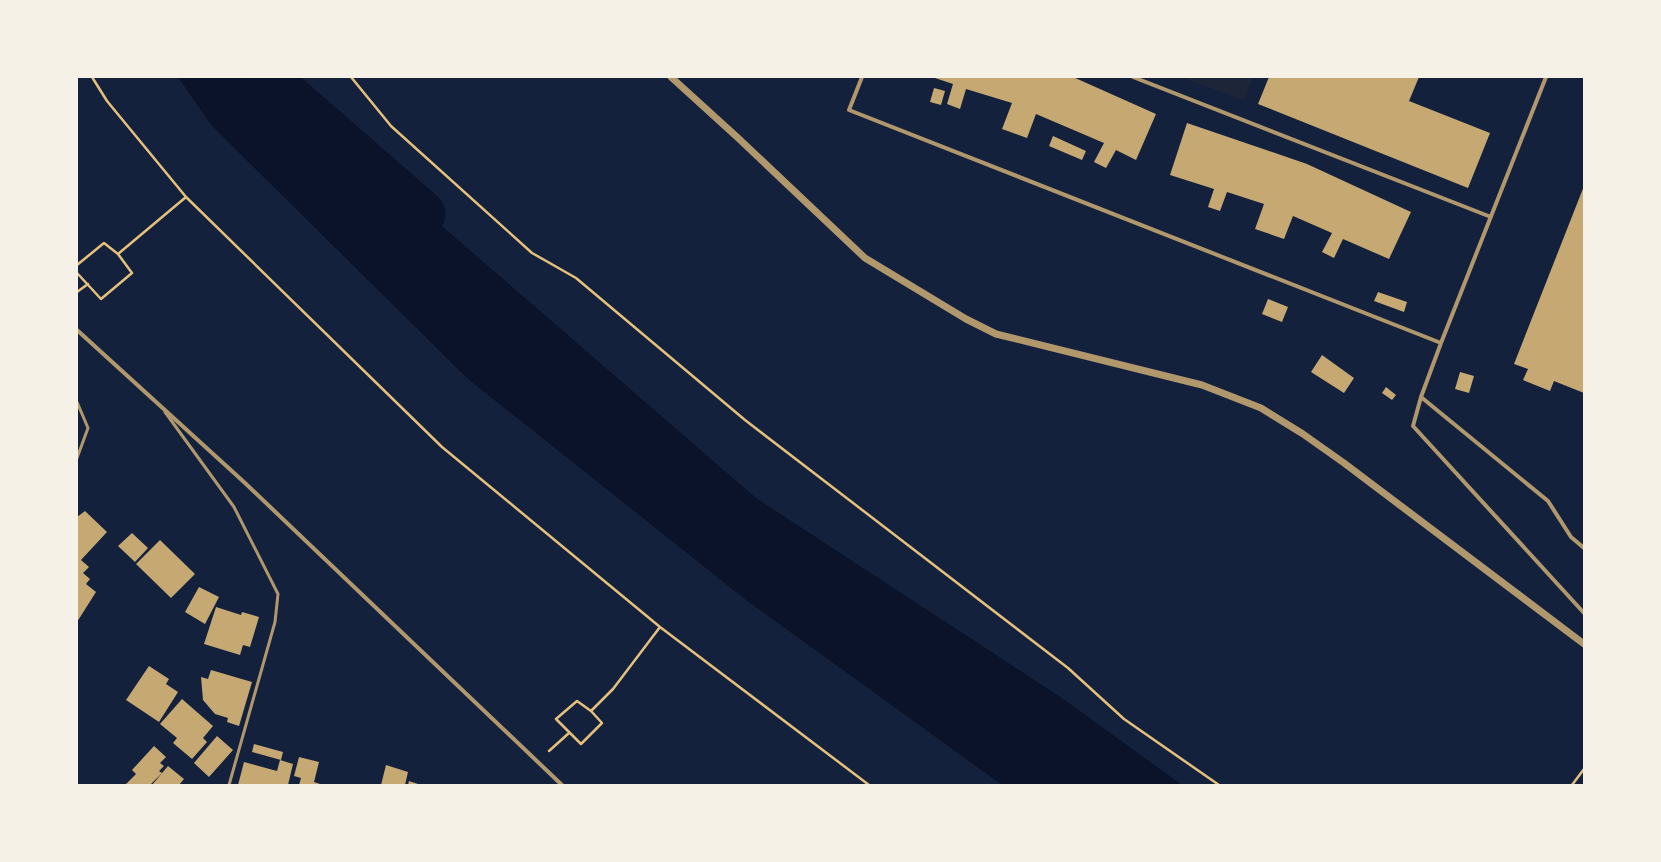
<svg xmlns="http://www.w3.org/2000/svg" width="1661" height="862" viewBox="0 0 1661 862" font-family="Raleway,sans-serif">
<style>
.green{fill:#1d2539}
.water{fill:#0b132b}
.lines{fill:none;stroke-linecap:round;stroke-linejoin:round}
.river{stroke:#0b132b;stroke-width:47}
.building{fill:#c6a872}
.path{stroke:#e5c07b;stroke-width:2.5}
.service{stroke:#b1986c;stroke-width:3}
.minor{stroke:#b1986c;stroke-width:4}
.tertiary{stroke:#b1986c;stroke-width:7}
</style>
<rect width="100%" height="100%" fill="#14213d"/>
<path class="green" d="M1180 77H1253L1244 100Z"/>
<path class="water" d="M178 77H264L277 97 435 220 756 498 1062 698 1182 785H1002L746 600 468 379 211 125Z"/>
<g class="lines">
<path class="river" d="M265 77 422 214"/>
</g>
<path class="building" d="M932 77H1073L1156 114 1136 160 1116 150 1106 168 1094 162 1104 143 1036 114 1027 138 1002 129 1012 103 966 89 960 109 947 104 953 84Z
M1269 77H1419L1409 101 1490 133 1468 188 1258 104Z
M934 88 945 91 941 105 930 102Z
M1187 123 1307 164 1411 212 1389 259 1343 239 1334 258 1322 252 1332 233 1293 216 1284 239 1255 229 1264 204 1227 192 1220 211 1208 207 1214 189 1170 175Z
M1053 136 1086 151 1082 160 1049 146Z
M1584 186V393L1554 381 1550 391 1523 380 1528 369 1514 364Z
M1378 292 1407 302 1404 312 1374 301Z
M1268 299 1288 307 1282 322 1262 314Z
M1322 355 1354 378 1344 393 1311 372Z
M1460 372 1474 376 1469 393 1455 389Z
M1386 387 1396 395 1392 400 1382 393Z
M85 511 107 532 81 560 89 567 83 573 90 579 86 584 96 592 77 622V517Z
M132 533 148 548 135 562 118 546Z
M160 540 195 574 171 598 136 564Z
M199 587 219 597 205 624 185 612Z
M216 607 241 615 242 612 259 617 250 647 243 645 240 655 204 644Z
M149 666 169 679 166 684 178 692 159 722 126 700Z
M211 670 252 682 239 726 227 722 228 718 215 714 203 700 201 677 208 679Z
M182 699 213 726 203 738 207 742 192 759 173 743 177 738 160 724Z
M217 736 233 750 209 777 194 763Z
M254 744 283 752 281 760 252 752Z
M154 746 166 757 160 763 164 766 159 771 162 773 150 785H125L136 774 132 770Z
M299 757 319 762 314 782 323 785H299L301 778 294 776Z
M280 760 293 764 288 785H238L244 762 277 771Z
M386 765 408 772 405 785H381Z
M168 766 184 779 179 785H152Z
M409 781 421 785H408Z"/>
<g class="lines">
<path class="path" d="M92 77 107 101 186 197 442 447 660 627 869 785
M351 77 391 126 532 253 576 278 745 420 1068 668 1124 719 1219 785
M118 254 186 197
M77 265 104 243 118 254 132 273 101 299 77 273
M77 292 88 284
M577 701 591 711 602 723 581 744 556 719Z
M591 711 613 689 660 627
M549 751 569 733
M1572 785 1584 769"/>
<path class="service" d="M77 402 88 428 77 458
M165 412 234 507 278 594 275 622 229 785"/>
<path class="minor" d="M862 77 849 110 1441 343
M1133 77 1491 217
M1546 77 1441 343 1421 397 1413 426 1584 613
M77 330 245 483 562 785
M1421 397 1548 501 1571 537 1584 548"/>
<path class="tertiary" d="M671 77 737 137 865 258 966 319 996 334 1202 385 1261 408 1303 434 1344 463 1584 644"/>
</g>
<rect width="1661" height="862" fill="none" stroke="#f6f1e7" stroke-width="156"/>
</svg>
